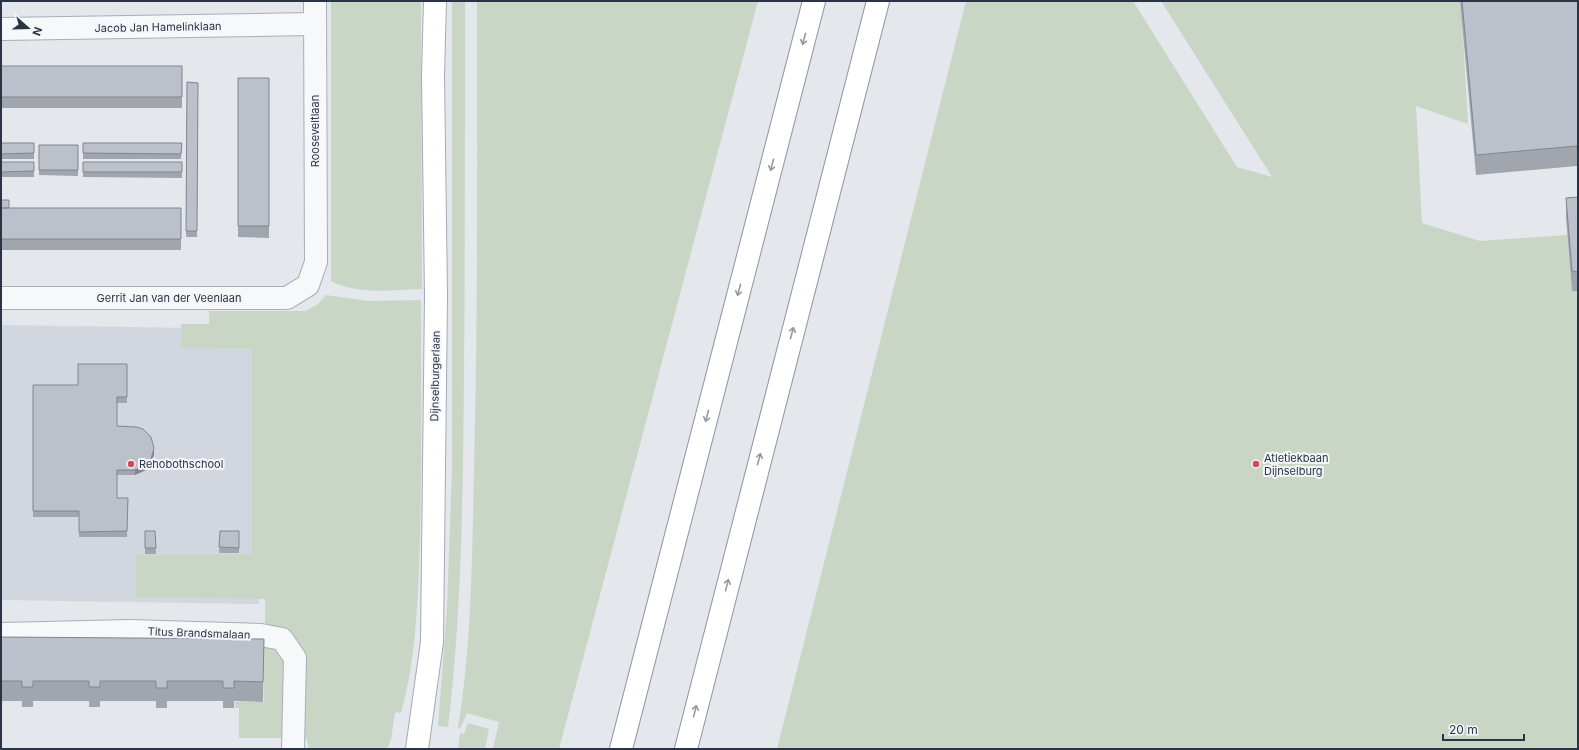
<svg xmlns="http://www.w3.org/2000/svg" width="1579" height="750" viewBox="0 0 1579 750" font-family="Inter,sans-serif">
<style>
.built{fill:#d2d6de}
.green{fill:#c9d6c5}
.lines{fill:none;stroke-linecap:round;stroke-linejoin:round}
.minor-casing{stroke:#a9aeb7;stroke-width:24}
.major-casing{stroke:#a3abb8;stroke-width:24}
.highway-casing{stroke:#8b94a3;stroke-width:24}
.minor{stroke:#f7f8fa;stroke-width:22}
.major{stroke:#fff;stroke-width:22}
.highway{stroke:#fff;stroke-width:22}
.wall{fill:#a1a5ae}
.shaded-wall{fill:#83868d}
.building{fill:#bbc0ca;stroke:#83868d}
.oneway{stroke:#959aa2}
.poi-dot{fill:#d1495b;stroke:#f4f6f9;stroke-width:1.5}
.labels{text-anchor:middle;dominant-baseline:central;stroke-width:4;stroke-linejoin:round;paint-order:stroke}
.street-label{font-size:11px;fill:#2b3445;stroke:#f4f6f9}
.poi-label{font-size:11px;fill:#2b3445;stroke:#f4f6f9;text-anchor:start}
</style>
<rect width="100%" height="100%" fill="#e4e7ec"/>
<path class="built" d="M1 325 264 329 259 604 1 600Z"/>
<path class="green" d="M331 1H421L422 289C391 290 359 295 331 281Z
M452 1H465C465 125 465 249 464 373 463 491 462 610 448 727L438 726 447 608 452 467Z
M477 1H758L559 749H493L499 722 467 713 460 729 458 728C472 643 472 556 474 469 478 313 477 157 477 1Z
M966 1H1133L1237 167 1272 177 1161 1H1461L1468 124 1416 106 1422 223 1480 241 1567 235 1572 291 1578 293V749H777Z
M326 295 368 301 421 300C421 378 422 457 420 536 418 595 417 655 401 713L395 712 391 740 387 749H309L307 739H300L301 667 265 630V599L136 597V555L252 554V349L181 348V324H209V311H305L318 304Z
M264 643 286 653 288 738H239V708H235V702H264Z
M468 723 489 729 485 749H458L460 733 464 734Z"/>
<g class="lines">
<defs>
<path id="minor" d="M1 29 314 24
M1 298H287L308 285 316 262 315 1
M1 634 129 631 261 635 282 639 295 658 293 749"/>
<path id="major" d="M417 749 432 642 436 296 433 75 435 1"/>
<path id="highway" d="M621 749 814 1
M686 749 878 1"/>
</defs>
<use href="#minor" class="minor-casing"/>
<use href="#major" class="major-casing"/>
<use href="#highway" class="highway-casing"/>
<use href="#minor" class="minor"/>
<use href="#major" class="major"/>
<use href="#highway" class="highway"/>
</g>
<path class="wall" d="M1460 1H1578V178L1577 166 1476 175Z
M1 66H182V108H1Z
M238 78H269V238L238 237Z
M187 82 198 83 197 237H186Z
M1 143H34V159H1Z
M83 143H182L181 159H83Z
M39 145H78V176L39 175Z
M1 162H34V177H1Z
M83 162H182V178L83 177Z
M1578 197V292L1572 291 1566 218V198Z
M1 200 9 208H181V250H1Z
M127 364V403H117V426L154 454 151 465 146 470 135 475H117V498H128L127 537H79V517H33V385H78Z
M145 531H155L156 554H145Z
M220 531H239V553H219Z
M1 637 264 639 263 702 234 701V708H223V701H167V708H156V701H100V707H89V701H33V707H22V701H1Z"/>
<path class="shaded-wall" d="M154 448V454L151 465 146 470 135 475V470Z"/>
<path class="building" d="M1462 1H1578V158L1577 146 1476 155Z
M1 66H182V97H1Z
M238 78H269V226H238Z
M187 82 198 83 197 231H186Z
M1 143H34V153L1 154Z
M83 143H182L181 154 83 153Z
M39 145H78V170H39Z
M1 162H34V171L1 172Z
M83 162H182V172H83Z
M1578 197V272L1572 271 1566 198Z
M1 200H9V208H1Z
M1 208H181V239H1Z
M78 364H127V397H117V426L136 427 143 429 151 437 154 448 151 459 146 465 135 470H117V498H128L127 531 79 532V511H33V385H78Z
M145 531H155L156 548H145Z
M220 531H239V548L219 547Z
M1 637 264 639 263 682 234 681V688H223V681H167V688H156V681H100V687H89V681H33V687H22V681H1Z"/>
<defs><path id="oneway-shaft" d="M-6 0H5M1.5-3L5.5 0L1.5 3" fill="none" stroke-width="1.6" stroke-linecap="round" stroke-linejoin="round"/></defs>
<g class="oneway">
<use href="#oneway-shaft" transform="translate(804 39) rotate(105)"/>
<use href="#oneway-shaft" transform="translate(772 165) rotate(105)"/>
<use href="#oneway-shaft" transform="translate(739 290) rotate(105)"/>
<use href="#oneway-shaft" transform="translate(792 333) rotate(-75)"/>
<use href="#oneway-shaft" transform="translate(707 416) rotate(105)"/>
<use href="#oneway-shaft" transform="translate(759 459) rotate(-75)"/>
<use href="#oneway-shaft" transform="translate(727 585) rotate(-76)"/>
<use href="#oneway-shaft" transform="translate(695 711) rotate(-76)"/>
</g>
<g class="poi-dot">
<circle cx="131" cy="464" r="4"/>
<circle cx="1256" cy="464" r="4"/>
</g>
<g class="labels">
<g class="street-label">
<text transform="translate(158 27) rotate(-1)">Jacob Jan Hamelinklaan</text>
<text transform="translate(315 131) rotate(-90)">Rooseveltlaan</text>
<text x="169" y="298">Gerrit Jan van der Veenlaan</text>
<text transform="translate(435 376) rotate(-89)">Dijnselburgerlaan</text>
<text transform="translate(199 633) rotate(2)">Titus Brandsmalaan</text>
</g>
<g class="poi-label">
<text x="1264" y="458">Atletiekbaan<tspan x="1264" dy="13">Dijnselburg</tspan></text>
<text x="139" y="464">Rehobothschool</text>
</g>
</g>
<rect width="1579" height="750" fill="none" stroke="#2b3445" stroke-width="4"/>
<g transform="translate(28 28) rotate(110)" stroke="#f4f6f9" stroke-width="3" paint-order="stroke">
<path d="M0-3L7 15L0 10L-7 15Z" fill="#2b3445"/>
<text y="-6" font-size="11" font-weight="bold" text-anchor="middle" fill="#2b3445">N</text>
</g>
<path d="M1443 734v6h81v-6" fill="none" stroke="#2b3445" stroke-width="2"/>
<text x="1449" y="734" font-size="12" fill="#2b3445" stroke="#f4f6f9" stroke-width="3" paint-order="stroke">20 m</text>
</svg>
